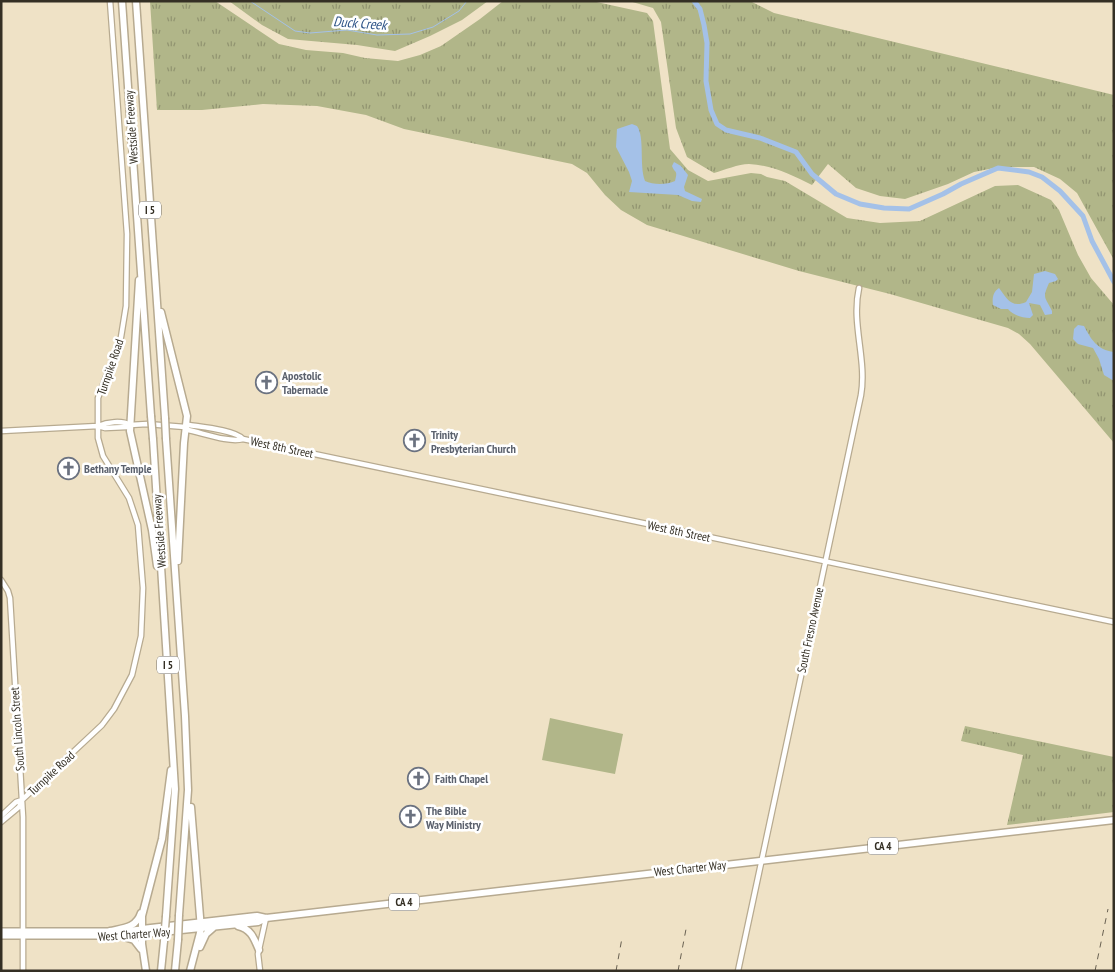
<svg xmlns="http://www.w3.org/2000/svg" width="1115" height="972" viewBox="0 0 1115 972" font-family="'PT Sans Narrow',sans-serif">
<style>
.grass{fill:url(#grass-tufts)}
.park{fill:#b1b689}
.water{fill:#a4c1e8}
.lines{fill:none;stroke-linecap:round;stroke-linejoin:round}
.stream{stroke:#a4c1e8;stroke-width:1}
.river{stroke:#a4c1e8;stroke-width:5}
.secondary-casing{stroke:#b7aa90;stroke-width:7}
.primary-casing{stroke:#b7aa90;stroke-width:8}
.highway-casing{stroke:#b7aa90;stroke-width:9}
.secondary{stroke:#fff;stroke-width:4.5}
.primary{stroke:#fff;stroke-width:5}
.highway{stroke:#fff;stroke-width:6}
.rail{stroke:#696152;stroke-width:1;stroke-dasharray:6 6;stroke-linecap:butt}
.highway-bridge-casing{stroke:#b7aa90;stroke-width:9;stroke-linecap:butt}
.highway-bridge{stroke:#fff;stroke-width:6}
.labels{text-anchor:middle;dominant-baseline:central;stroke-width:5;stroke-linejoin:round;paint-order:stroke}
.shield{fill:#fff;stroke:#716d66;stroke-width:1}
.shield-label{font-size:11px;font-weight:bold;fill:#342f24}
.street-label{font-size:12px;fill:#342f24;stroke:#fff}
.worship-label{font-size:12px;font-weight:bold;fill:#5b616d;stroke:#fff;text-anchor:start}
.water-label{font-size:14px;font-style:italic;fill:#2d5386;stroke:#fff}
</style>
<defs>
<pattern id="grass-tufts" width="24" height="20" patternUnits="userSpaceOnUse" patternTransform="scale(1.25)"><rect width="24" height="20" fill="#b1b689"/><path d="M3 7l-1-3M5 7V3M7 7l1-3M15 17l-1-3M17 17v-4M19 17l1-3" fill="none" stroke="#919470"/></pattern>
</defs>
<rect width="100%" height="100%" fill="#efe2c6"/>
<path class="grass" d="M150 1H215L279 44 306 50 343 53 365 58 398 61 420 55 441 46 480 19 503 1H592L647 13 653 21 670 149 688 170 708 181 751 173 761 174 767 177 785 181 847 218 880 223 920 221 995 186 1018 185 1051 200 1059 210 1078 255 1091 278 1114 305V443L1030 344 1019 334 1008 328 890 294 799 271 647 225 621 210 605 195 587 173 572 164 404 129 366 115 317 106 263 104 202 110H157Z
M229 1H488L462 20 430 36 395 51 357 45 288 39 262 25Z
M629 1H750L774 13 1114 95V260L1077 193 1060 179 1034 167H999L974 172 948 184 905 199 880 196 856 188 828 164 812 185C792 175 772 165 749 164 738 164 725 170 714 173L687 157 676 128 661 22 653 8Z
M965 726 1114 757V812L1007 825 1023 755 961 741Z"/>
<path class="park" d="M550 718 623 734 615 774 542 760Z"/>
<path class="water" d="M632 124 637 126C645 137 639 165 645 181 653 185 667 185 675 181 678 169 675 174 672 166L674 162 681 166 688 175 684 187 685 191 702 199 701 202 692 201 678 195 629 192 632 181 629 172 616 147 617 129Z
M1045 271 1055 274 1058 279 1056 281 1049 283C1042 299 1045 296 1052 311V314L1045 315 1040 305 1029 303 1033 315 1030 318C1022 318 1013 315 1008 309H1001L993 305C992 298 993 292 999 288 1006 297 1011 309 1026 302L1032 292 1034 274Z
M1078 325 1084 326C1091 339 1097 350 1114 352V381L1104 375 1099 359 1093 348 1078 344 1073 339 1074 329Z"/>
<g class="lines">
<path class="stream" d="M250 1 295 31 310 33 347 30 377 35 410 34 433 27 459 11 467 1"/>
<path class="river" d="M694 1 700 9 704 25 707 43 706 81 711 110 717 124 726 130 760 138 796 152 812 174 836 194 860 204 884 208 909 209 943 194 961 184 998 168 1029 172 1042 177 1060 191 1083 216 1092 241 1114 282"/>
<defs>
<path id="secondary" d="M98 426 105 428 127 427 130 425 147 424 185 427 188 430C203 433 229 443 243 439L1114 622
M185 427 189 425C202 427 235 430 243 439
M1 431 98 426C107 422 122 420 130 425
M1 580 8 591 10 598 23 817V971
M1 816 16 802 22 800 102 725 114 709 132 675 141 636 143 588 138 525 129 498 103 456 98 438V398L121 337 126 306 127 234 110 1
M1 822 19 807 21 802
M260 971 258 954 266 918
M738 971 861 395C867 359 851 324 859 288"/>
<path id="primary" d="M1 931H113
M122 931 142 929
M1 936H105L143 934"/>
<path id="highway" d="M122 1 151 416
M136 1 165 418
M139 280 130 431 152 530 157 566
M161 312 187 416 184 443 178 561
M153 439 175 789 166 916
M166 439 185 716 188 790 179 915
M238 926C251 929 254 938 259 950
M142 929 257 916 266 918 1114 820
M110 931C124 928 136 928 141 913
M143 934 258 922 266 918
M121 936 134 940 141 949
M200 947 206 934 214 927
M146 971 142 944V916L162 839 171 770
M161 971 164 941
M175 971 178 940
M190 971 201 929 191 807"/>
</defs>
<use href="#secondary" class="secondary-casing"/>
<use href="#primary" class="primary-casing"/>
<use href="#highway" class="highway-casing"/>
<use href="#secondary" class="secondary"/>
<use href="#primary" class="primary"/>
<use href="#highway" class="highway"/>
<path class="rail" d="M616 971 622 938
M678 971 687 924
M1095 971 1108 909"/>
<defs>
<path id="highway-bridge" d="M151 416 153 439
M165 418 166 439
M178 940 179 915
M164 941 166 916"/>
</defs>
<use href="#highway-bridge" class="highway-bridge-casing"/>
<use href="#highway-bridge" class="highway-bridge"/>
</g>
<defs>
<symbol id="church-ring" viewBox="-11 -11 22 22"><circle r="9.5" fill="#fff" stroke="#6b7280" stroke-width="1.5"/><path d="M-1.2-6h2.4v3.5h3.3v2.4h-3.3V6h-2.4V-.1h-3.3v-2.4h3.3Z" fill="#6b7280"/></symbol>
</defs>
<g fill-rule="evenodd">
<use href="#church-ring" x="254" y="370" width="25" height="25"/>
<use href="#church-ring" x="402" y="428" width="25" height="25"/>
<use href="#church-ring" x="56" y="456" width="25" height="25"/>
<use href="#church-ring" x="406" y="766" width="25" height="25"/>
<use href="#church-ring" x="398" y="804" width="25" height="25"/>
</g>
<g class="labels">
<g class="shield">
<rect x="139" y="201.5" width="22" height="17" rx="4"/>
<rect x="157" y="656.5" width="22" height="17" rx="4"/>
<rect x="868" y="837.5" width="30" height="17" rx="4"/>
<rect x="389" y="893.5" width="30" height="17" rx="4"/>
</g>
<g class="shield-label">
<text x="150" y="210">I 5</text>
<text x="168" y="665">I 5</text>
<text x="883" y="846">CA 4</text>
<text x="404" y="902">CA 4</text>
</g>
<g class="street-label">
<text transform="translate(131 127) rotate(-94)">Westside Freeway</text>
<text transform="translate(110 367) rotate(-71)">Turnpike Road</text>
<text transform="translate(282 447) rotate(12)">West 8th Street</text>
<text transform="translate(159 531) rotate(-94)">Westside Freeway</text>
<text transform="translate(679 531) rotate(12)">West 8th Street</text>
<text transform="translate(810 630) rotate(-78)">South Fresno Avenue</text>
<text transform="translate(17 729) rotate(-94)">South Lincoln Street</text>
<text transform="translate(51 773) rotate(-43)">Turnpike Road</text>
<text transform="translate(690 868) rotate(-6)">West Charter Way</text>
<text transform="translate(134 934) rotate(-4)">West Charter Way</text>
</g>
<g class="worship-label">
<text x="282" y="375">Apostolic<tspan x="282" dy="14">Tabernacle</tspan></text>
<text x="431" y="434">Trinity<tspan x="431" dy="14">Presbyterian Church</tspan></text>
<text x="84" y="468">Bethany Temple</text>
<text x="435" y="778">Faith Chapel</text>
<text x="426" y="810">The Bible<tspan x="426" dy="14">Way Ministry</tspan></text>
</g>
<g class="water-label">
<text transform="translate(360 23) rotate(4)">Duck Creek</text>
</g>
</g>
<rect width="1115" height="972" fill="none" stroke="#342f24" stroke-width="5"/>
</svg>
